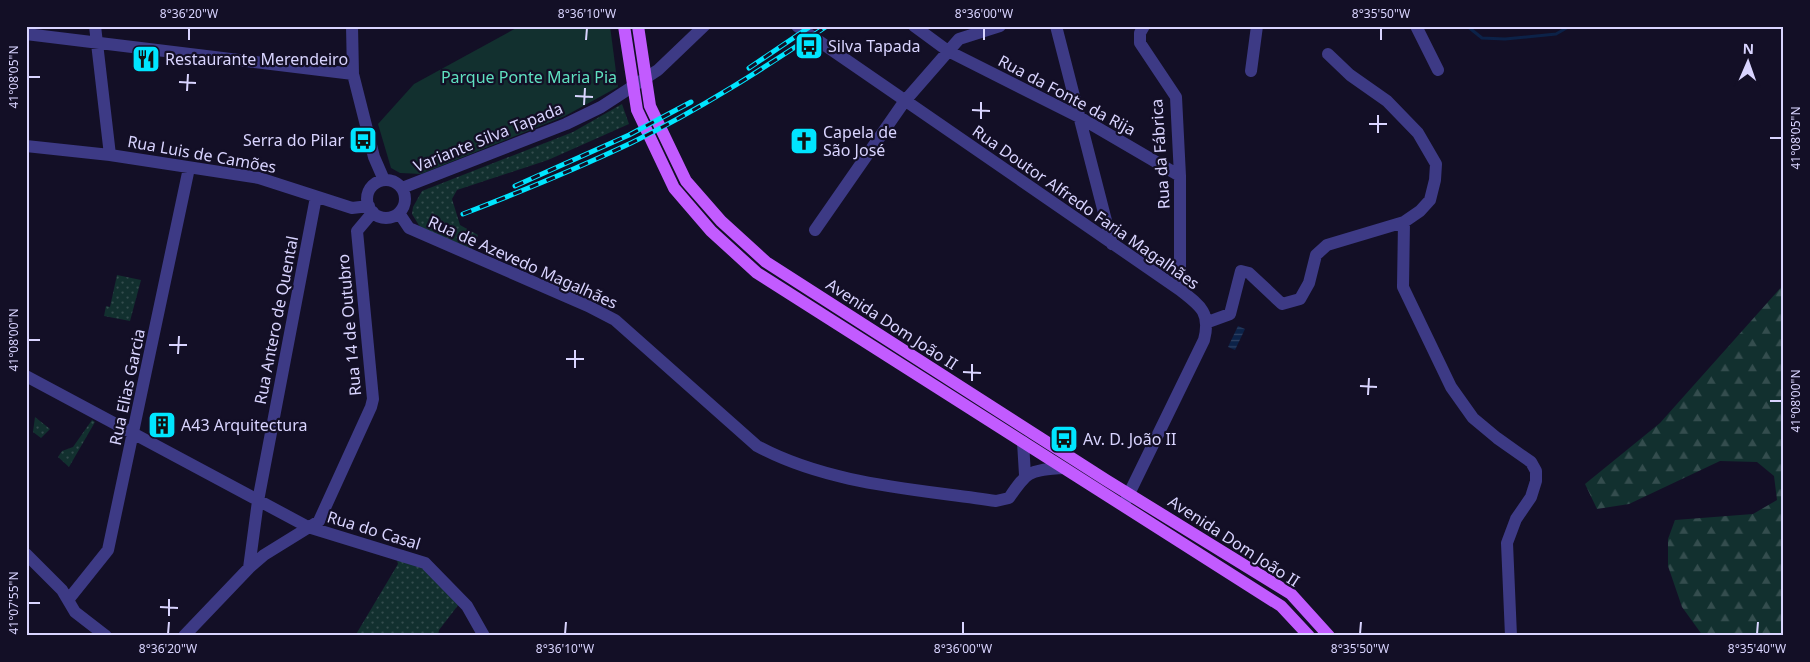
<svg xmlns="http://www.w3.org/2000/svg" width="1810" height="662" viewBox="0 0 1810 662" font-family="'Noto Sans',sans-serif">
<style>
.grass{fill:url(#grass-dots)}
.forest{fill:url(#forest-firs)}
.park{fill:#12302f}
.water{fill:url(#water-rules)}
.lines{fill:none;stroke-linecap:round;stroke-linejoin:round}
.stream{stroke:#0c2248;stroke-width:3}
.minor{stroke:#3d3a85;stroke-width:12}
.major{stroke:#c25bff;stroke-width:12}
.rail-casing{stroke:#00e5ff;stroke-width:5}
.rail{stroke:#130f26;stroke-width:3;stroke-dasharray:9;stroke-linecap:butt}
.ticks{fill:none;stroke:#d9d4ff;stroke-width:2}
.labels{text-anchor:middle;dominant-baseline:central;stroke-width:4.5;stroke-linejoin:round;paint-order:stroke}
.poi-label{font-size:16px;fill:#d9d4ff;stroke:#130f26;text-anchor:start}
.park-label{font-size:16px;fill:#5fe0c0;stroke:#130f26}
.street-label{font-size:16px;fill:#d9d4ff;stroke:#130f26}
.neatline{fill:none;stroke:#d9d4ff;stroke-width:2}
.ticks-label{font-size:12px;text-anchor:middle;fill:#d9d4ff}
</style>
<defs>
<pattern id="grass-dots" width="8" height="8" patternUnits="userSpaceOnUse" patternTransform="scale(1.25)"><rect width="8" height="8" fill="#12302f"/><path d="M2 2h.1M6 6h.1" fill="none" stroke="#344d4e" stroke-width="1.8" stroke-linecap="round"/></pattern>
<pattern id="forest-firs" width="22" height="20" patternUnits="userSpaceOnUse" patternTransform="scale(1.25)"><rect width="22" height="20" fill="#12302f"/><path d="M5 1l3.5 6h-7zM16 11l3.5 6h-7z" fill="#344d4e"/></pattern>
<pattern id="water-rules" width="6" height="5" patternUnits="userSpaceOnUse" patternTransform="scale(1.25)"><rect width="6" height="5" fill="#0c2248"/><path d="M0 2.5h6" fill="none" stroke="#2f4163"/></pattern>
</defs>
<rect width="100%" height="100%" fill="#130f26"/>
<path class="grass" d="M622 104 629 124 548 160 457 190 452 199 460 225 478 235 472 249 420 227 412 214 413 207 422 191 573 132Z
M117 275 141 280 130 321 104 316 106 306 110 307Z
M35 417 50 429 41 438 33 432Z
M92 420 95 422 69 467 58 457 62 451 73 447Z
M396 557 423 565 459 604 439 630 438 636H355L398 564Z"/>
<path class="forest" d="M1784 284V636H1703L1682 607 1668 566V539L1675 520 1753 514 1777 500 1774 476 1757 462 1720 461 1629 504 1597 509 1585 484 1660 423Z"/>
<path class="park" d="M520 26H610L618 87 565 116 421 174 400 173 391 168 378 124 414 84Z"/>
<path class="water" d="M1238 326 1245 329 1235 350 1228 347Z"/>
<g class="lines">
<path class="stream" d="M1467 26 1482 38 1505 39 1556 34 1570 26"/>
<path class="minor" d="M95 26 110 155
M352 26 353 74 374 157 384 180
M797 26 1180 290C1201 306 1211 313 1204 340L1125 502
M914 26 948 51 1079 117 1180 176
M1056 26 1112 244
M1144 26 1140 33V43L1176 97 1180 176V290
M1416 26 1438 70
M26 34 353 74
M1328 54 1350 75 1387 101 1418 133 1436 164 1435 180 1430 200 1420 211 1404 222 1403 287 1451 387 1473 418 1497 438 1531 462 1536 471V481L1531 497 1516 519 1507 543 1511 636
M1251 71 1257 26
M26 146 110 155 259 178 352 208 369 206
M367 199a19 19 0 1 1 38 0a19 19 0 1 1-38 0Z
M402 188 566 124 601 107 658 70 704 26
M399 213 409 228 588 306 615 320 757 446C829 485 917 489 996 501L1009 498C1028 470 1029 471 1062 468
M815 230 904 102 959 39 1000 26
M1208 322 1230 314 1241 271 1249 273 1282 304 1300 299 1309 283 1316 255 1327 245 1404 222
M26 376 308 527 425 563 467 606 484 636
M1023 442 1025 475
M26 554 62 590 75 612 106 636
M249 568 258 501 316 197
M68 600 108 550 189 168
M184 636 249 568 264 555 319 521 371 407 373 399 357 231 373 212"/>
<path class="major" d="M624 26 637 110 674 188 711 231 757 273 1281 606 1309 636
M638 26 650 106 686 181 721 221 766 262 1106 480 1291 594 1329 636"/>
<defs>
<path id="rail" d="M749 68 811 26
M515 186 629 135 691 102
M463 214C520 192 576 169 631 143 699 110 764 68 827 26"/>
</defs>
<use href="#rail" class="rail-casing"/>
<use href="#rail" class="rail"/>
</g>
<path class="ticks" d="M189 40V28M586 40 587 28M984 40V28M1381 40V28M28 77H40M179 82 196 83M187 91 188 74M575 96 593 97M584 105 585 88M972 110 990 111M981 119V102M1369 124H1387M1378 133V115M1770 138H1782M28 340H40M169 345H187M178 354 179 336M566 359H584M575 368V350M963 372 981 373M972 381V364M1360 386 1377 387M1368 395 1369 378M1770 401H1782M28 603H40M160 607 178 608M169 616V599M168 634 169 622M565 634 566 622M963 634V622M1360 634 1361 622M1757 634 1758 622"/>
<defs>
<symbol id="bus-square" viewBox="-11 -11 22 22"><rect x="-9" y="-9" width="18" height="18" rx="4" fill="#00e5ff" stroke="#130f26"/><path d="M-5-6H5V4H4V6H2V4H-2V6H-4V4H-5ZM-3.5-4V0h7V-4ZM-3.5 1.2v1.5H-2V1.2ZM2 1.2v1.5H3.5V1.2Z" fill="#111"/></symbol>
<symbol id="restaurant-square" viewBox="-11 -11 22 22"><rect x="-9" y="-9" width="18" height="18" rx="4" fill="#00e5ff" stroke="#130f26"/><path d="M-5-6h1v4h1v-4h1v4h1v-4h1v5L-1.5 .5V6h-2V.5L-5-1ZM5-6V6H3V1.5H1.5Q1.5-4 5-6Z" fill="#111"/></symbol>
<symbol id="church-square" viewBox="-11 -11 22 22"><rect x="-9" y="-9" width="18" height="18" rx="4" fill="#00e5ff" stroke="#130f26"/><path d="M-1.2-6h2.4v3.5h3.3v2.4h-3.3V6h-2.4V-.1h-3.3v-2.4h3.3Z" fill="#111"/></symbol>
<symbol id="building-square" viewBox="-11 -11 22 22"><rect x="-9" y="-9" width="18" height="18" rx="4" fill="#00e5ff" stroke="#130f26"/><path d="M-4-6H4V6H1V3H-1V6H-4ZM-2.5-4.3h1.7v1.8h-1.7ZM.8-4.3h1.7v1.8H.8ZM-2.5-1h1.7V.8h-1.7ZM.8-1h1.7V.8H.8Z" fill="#111"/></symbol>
</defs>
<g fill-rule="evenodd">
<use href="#bus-square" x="793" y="30" width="32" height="32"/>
<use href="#restaurant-square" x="130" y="43" width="32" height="32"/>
<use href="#bus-square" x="347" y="124" width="32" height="32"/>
<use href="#church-square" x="788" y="125" width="32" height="32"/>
<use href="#building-square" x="146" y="409" width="32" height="32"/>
<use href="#bus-square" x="1048" y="423" width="32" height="32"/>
</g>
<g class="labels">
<g class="poi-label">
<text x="828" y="46">Silva Tapada</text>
<text x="165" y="59">Restaurante Merendeiro</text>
<text x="823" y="132">Capela de<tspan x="823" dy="18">São José</tspan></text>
<text x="344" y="140" text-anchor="end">Serra do Pilar</text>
<text x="181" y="425">A43 Arquitectura</text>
<text x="1083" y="439">Av. D. João II</text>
</g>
<g class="park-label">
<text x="529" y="77">Parque Ponte Maria Pia</text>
</g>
<g class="street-label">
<text transform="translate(1067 95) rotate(28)">Rua da Fonte da Rija</text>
<text transform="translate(488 137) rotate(-22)">Variante Silva Tapada</text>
<text transform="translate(202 154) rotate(10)">Rua Luis de Camões</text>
<text transform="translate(1160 154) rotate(-94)">Rua da Fábrica</text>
<text transform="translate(1086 207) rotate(35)">Rua Doutor Alfredo Faria Magalhães</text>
<text transform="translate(523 262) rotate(24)">Rua de Azevedo Magalhães</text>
<text transform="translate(276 320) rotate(-79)">Rua Antero de Quental</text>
<text transform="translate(892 324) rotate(33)">Avenida Dom João II</text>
<text transform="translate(349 325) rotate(-95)">Rua 14 de Outubro</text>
<text transform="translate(127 387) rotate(-78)">Rua Elias Garcia</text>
<text transform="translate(374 530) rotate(17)">Rua do Casal</text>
<text transform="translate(1234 541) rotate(33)">Avenida Dom João II</text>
</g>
</g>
<rect width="1810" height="662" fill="none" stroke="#130f26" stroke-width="55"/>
<g transform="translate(1748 62) rotate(2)" stroke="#130f26" stroke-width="4" paint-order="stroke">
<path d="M0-4L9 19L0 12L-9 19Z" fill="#d9d4ff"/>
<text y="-8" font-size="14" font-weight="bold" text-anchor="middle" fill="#d9d4ff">N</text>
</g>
<rect x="28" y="28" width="1754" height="606" class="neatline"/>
<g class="ticks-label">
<text x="189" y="18">8°36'20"W</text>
<text x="587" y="18">8°36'10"W</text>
<text x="984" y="18">8°36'00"W</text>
<text x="1381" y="18">8°35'50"W</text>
<text transform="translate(14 77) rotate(-90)" y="4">41°08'05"N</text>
<text transform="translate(1796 138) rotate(-90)" y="4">41°08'05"N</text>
<text transform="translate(14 340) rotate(-90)" y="4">41°08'00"N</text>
<text transform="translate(1796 401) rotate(-90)" y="4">41°08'00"N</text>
<text transform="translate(14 603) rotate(-90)" y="4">41°07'55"N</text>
<text x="168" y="653">8°36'20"W</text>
<text x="565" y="653">8°36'10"W</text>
<text x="963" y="653">8°36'00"W</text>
<text x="1360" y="653">8°35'50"W</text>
<text x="1757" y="653">8°35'40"W</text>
</g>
</svg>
